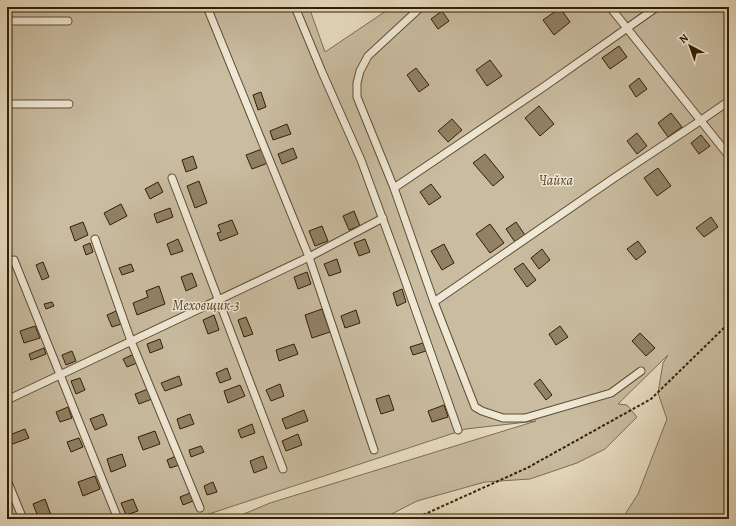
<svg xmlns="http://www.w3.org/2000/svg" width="736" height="526" viewBox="0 0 736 526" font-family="Alegreya,serif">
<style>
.green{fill:#c9bca0;stroke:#7e6e52}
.building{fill:#918165;stroke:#341f03}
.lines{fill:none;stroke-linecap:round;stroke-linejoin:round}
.lane-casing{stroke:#614e32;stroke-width:9}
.path{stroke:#341f03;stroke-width:2;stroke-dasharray:3 2;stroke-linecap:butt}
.lane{stroke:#efe8d6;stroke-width:7}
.labels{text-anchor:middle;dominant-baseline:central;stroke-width:3;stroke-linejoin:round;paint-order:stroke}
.park-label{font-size:14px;font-style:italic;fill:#59462a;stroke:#efe8d6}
</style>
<rect width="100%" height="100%" fill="#e7dcc0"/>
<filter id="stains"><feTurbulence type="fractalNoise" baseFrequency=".005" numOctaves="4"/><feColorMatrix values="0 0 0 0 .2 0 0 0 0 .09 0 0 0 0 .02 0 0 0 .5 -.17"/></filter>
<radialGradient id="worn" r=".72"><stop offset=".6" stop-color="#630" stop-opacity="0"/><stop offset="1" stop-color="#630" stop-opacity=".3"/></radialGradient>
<path class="green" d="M7 7H309L325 52 392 7H729V519H622L638 494 667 419 658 393 663 363 668 355 618 404 627 405 637 417 605 449 577 463 530 479 485 482 417 501 382 519H232L270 503 536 421 466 429 209 514 199 519H7Z"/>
<path class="building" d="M560 8 570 22 554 35 543 20Z
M442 11 449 21 438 29 431 19Z
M619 46 627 57 610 69 602 58Z
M490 60 502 76 487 86 476 70Z
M416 68 429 85 419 92 407 75Z
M639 78 647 89 636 97 629 86Z
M261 92 266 107 258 110 253 95Z
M539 106 554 124 540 136 525 118Z
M671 113 682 127 668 137 658 123Z
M452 119 462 130 448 142 438 131Z
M287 124 291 134 273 140 270 131Z
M637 133 647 146 637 154 627 141Z
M701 135 710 146 699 154 691 143Z
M293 148 297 158 282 164 278 154Z
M262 149 268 163 252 169 246 155Z
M485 154 504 177 493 186 473 163Z
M193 156 197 168 186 172 182 160Z
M658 168 671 186 657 196 644 178Z
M199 181 207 203 195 208 187 186Z
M158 182 163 192 150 199 145 189Z
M431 184 441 197 429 205 420 192Z
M121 204 127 216 110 225 104 213Z
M170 208 173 217 157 223 154 214Z
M354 211 360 226 349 230 343 216Z
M711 217 718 227 704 237 696 228Z
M232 220 238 234 220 241 217 233 221 232 218 225Z
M83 222 88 235 75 241 70 227Z
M516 222 525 235 515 242 506 229Z
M490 224 504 243 490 253 476 234Z
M322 226 328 241 315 246 309 231Z
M178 239 183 251 171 255 167 244Z
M365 239 370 252 359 256 354 243Z
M638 241 646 252 636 260 627 249Z
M90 243 93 252 86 255 83 246Z
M444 244 454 263 442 270 431 251Z
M542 249 550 260 539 269 531 258Z
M337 259 341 272 329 276 324 264Z
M43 262 49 277 42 280 36 265Z
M523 263 536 280 527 287 514 269Z
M131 264 134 271 122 275 119 268Z
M307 272 311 284 298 289 294 277Z
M192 273 197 286 186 291 181 277Z
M159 286 165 304 137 315 133 303 148 297 146 291Z
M402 289 406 302 397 306 393 293Z
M52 302 54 306 46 309 44 304Z
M322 309 330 332 312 338 305 315Z
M356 310 360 323 345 328 341 316Z
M116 311 121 324 112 327 107 315Z
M214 315 219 330 208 334 203 320Z
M246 317 253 334 244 337 238 320Z
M35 326 40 338 24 343 20 331Z
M560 326 568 337 556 345 549 334Z
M640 333 655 348 646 356 632 341Z
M160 339 163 348 150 353 147 344Z
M423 343 426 351 413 355 410 347Z
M294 344 298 354 279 361 276 350Z
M44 348 46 354 31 360 29 354Z
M72 351 76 361 66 365 62 355Z
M134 354 137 363 127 367 123 359Z
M227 368 231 379 220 383 216 373Z
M179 376 182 385 165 391 161 383Z
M80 378 85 390 76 394 71 381Z
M540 379 552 395 546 400 534 384Z
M280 384 284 396 271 401 266 390Z
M240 385 245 396 228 403 224 391Z
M148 389 152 399 139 404 135 394Z
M389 395 394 410 381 414 376 399Z
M444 405 448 417 432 422 428 411Z
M68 407 72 418 60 422 56 412Z
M304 410 308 421 286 429 282 419Z
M103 414 107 425 95 430 90 419Z
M190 414 194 424 180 429 177 419Z
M252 424 255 433 241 438 238 430Z
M25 429 29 438 10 445 7 436Z
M155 431 160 444 143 450 138 437Z
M298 434 302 445 286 451 282 441Z
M79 438 83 447 71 452 67 442Z
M201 446 204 452 191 457 189 450Z
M122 454 126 466 111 472 107 459Z
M176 456 179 465 170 468 167 460Z
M263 456 267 468 254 473 250 461Z
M95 476 100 489 83 496 78 482Z
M213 482 217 492 207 495 204 486Z
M190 493 193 501 183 505 180 497Z
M45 499 51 515 39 519 33 504Z
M133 499 138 511 126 515 121 503Z"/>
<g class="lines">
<defs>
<path id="lane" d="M207 7 309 257 374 450
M295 7 322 72 361 160 400 266 458 430
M421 7 368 56 360 71 357 83V97L394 188 434 302 475 407 482 411 503 418H525L611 393 641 371
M610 7 729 156
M7 21H68
M7 104H69
M172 178 283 469
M394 188 545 86 657 7
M95 239 131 341 200 508
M14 260 118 519
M434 302 614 178 700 121 729 101
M7 400 309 257 383 218
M7 480 23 519"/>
</defs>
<use href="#lane" class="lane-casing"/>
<path class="path" d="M414 519 527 468 651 399 729 323"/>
<use href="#lane" class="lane"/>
</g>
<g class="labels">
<g class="park-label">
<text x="556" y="180">Чайка</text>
<text x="206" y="305">Меховщик-3</text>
</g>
</g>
<rect width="736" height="526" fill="none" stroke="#e7dcc0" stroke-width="24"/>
<rect x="8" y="8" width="720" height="510" fill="none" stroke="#341f03" stroke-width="2"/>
<rect x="12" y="12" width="712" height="502" fill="none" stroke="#341f03"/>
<g transform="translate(690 46) rotate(319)" stroke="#efe8d6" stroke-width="3" paint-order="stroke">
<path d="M0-3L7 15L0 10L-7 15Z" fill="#341f03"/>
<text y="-6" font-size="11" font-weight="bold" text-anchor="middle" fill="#341f03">N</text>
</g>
<rect width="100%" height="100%" filter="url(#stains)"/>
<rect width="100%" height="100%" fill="url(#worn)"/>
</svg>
